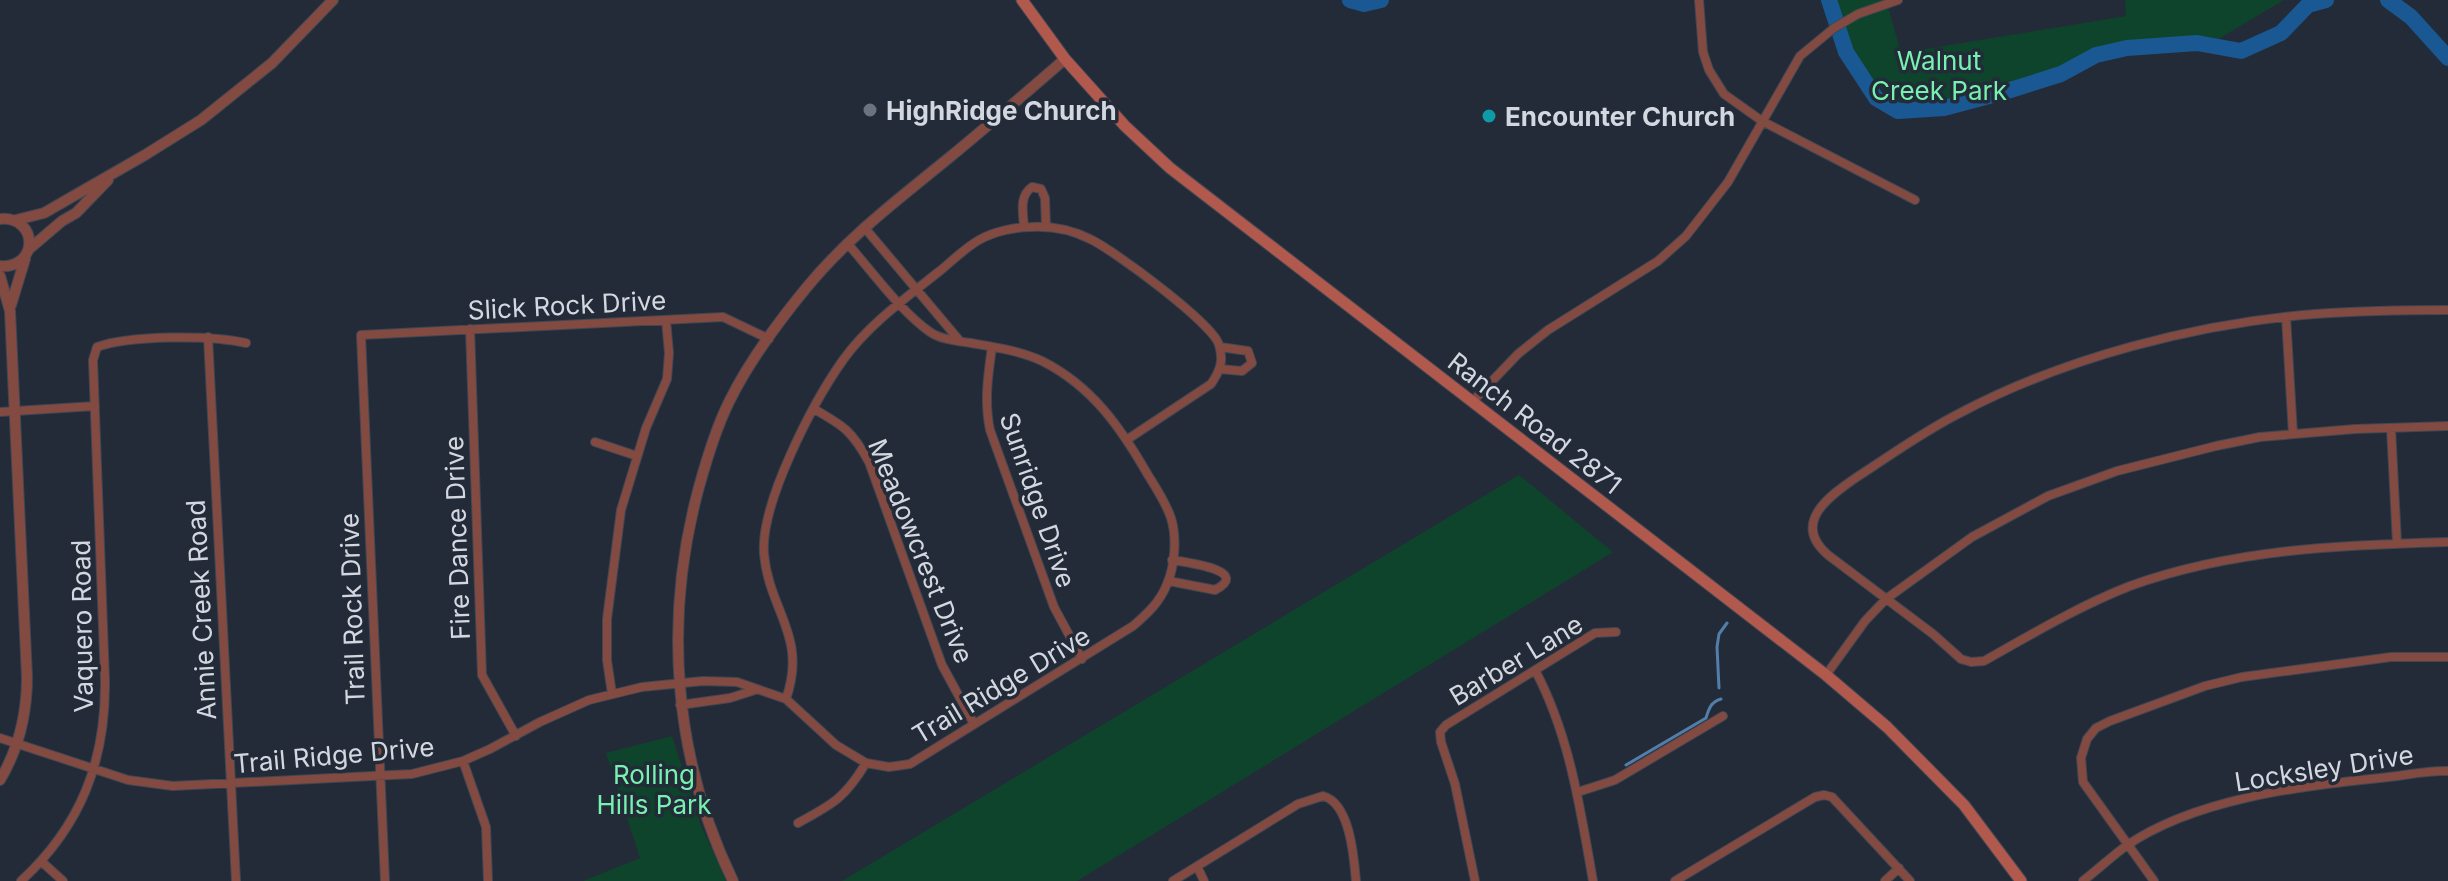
<svg xmlns="http://www.w3.org/2000/svg" width="2448" height="881" viewBox="0 0 2448 881" font-family="Inter,sans-serif">
<style>
.green{fill:#0e442b}
.lines{fill:none;stroke-linecap:round;stroke-linejoin:round}
.stream{stroke:#517eaa;stroke-width:3}
.river{stroke:#195893;stroke-width:16}
.minor-casing{stroke:#404753;stroke-width:10}
.tertiary-casing{stroke:#404753;stroke-width:12}
.secondary-casing{stroke:#404753;stroke-width:13}
.minor{stroke:#834a42;stroke-width:8}
.tertiary{stroke:#834a42;stroke-width:10}
.secondary{stroke:#b2594e;stroke-width:11}
.worship-dot{fill:#6b7280;stroke:#242b38;stroke-width:3}
.culture-dot{fill:#0f9aa8;stroke:#242b38;stroke-width:3}
.labels{text-anchor:middle;dominant-baseline:central;stroke-width:7;stroke-linejoin:round;paint-order:stroke}
.park-label{font-size:26px;fill:#76f1b0;stroke:#242b38}
.poi-label{font-size:26px;font-weight:bold;fill:#d3d8e0;stroke:#242b38;text-anchor:start}
.street-label{font-size:26px;fill:#d3d8e0;stroke:#242b38}
</style>
<rect width="100%" height="100%" fill="#242b38"/>
<path class="green" d="M1835 0H1886L1901 53 2126 16 2125 0H2284L2215 41 2120 45 2000 88 1959 100 1930 105 1901 102 1881 88 1863 70 1852 50Z
M1519 475 1613 552 1077 881H842Z
M672 736 701 825 726 881H583L640 858 606 753Z"/>
<g class="lines">
<path class="stream" d="M1719 688 1717 647 1719 634 1727 623
M1626 765 1706 718C1709 708 1711 702 1721 699"/>
<path class="river" d="M1350 0 1364 4 1381 0
M1829 0 1846 52 1876 98 1898 111 1944 108 2004 92 2061 74 2096 55 2127 48 2197 43 2241 51 2281 33 2308 5 2326 0
M2388 0 2411 17 2448 58"/>
<defs>
<path id="minor" d="M1699 0 1703 52 1709 70 1724 94 1762 121 1915 200
M864 227 959 340
M1024 227C1023 212 1019 196 1032 187L1041 189 1045 198 1046 227
M2448 310C2404 310 2359 311 2315 314 2197 323 2064 358 1960 413 1924 431 1891 455 1857 477 1829 496 1791 523 1828 555L1933 634 1961 659 1971 662 1984 661C2032 634 2079 606 2130 586 2232 549 2341 545 2448 542
M2286 317 2293 434
M470 329 482 675 516 736
M208 337 236 881
M992 347C988 375 984 401 990 430L1054 607 1082 659
M1220 347 1248 351 1252 363 1242 371 1220 369
M1472 402 1518 354 1548 330 1658 261 1686 236 1728 182 1800 56 1834 28 1858 14 1898 0
M814 409C844 426 852 431 869 462L942 665 974 724
M0 412 95 406
M2391 428 2397 543
M595 442 637 456
M1169 581 1215 590C1253 570 1183 562 1172 560
M1535 670C1570 736 1580 808 1593 881
M1826 675 1865 621 1886 599 1972 537 2048 496 2117 471 2216 446 2260 437 2355 429 2448 426
M612 694 607 660V619L621 510 646 428 667 379 669 353 666 320
M786 699C808 636 769 611 764 554 760 503 814 401 843 360 869 324 907 297 941 270 953 260 965 248 979 240 993 232 1014 227 1031 227 1051 226 1072 230 1090 239 1112 249 1214 324 1219 345 1224 361 1220 371 1211 384L1128 439
M680 705 730 698 755 690
M0 738 128 780 173 786 412 774 463 761 490 749 540 722 589 700 642 687 703 681 737 682 786 699 836 745 866 763 889 767 910 764 1133 626C1148 613 1160 602 1167 584 1175 566 1177 537 1171 518 1166 503 1156 488 1148 475 1121 428 1092 386 1042 361 1021 351 994 347 971 343 958 341 942 340 930 332 901 312 871 270 847 243
M463 761 486 827 488 881
M1578 792 1615 780 1723 716
M798 823C833 804 845 798 866 763
M42 862 63 881
M1197 866 1204 881
M21 881C81 826 106 761 105 680L93 360 97 347C130 335 212 335 246 343
M385 881 361 335 723 317 769 339
M1173 881 1298 804 1323 796C1350 803 1354 857 1356 881
M1475 881 1455 784 1441 742 1440 732 1446 725 1595 633 1616 632
M1675 881 1815 797 1824 795 1832 797 1910 881
M1885 881 1899 868
M2083 881C2097 870 2111 857 2126 846 2194 799 2300 786 2380 778 2403 776 2426 770 2448 771
M2154 881 2083 782 2081 758 2087 739 2096 728 2110 721 2205 686 2242 677 2391 657H2448"/>
<path id="tertiary" d="M0 219C39 216 39 269 0 266
M16 220 44 213 145 155 201 120 272 63 333 0
M28 250 62 221 76 213 108 180
M0 276 10 311 27 677C27 715 19 748 0 780
M11 305 25 259
M733 881C673 757 663 619 699 487 707 458 716 428 729 402 749 361 779 321 807 287 849 236 900 198 950 157 989 125 1027 92 1065 59"/>
<path id="secondary" d="M1022 0 1065 59 1125 126 1170 168 1826 675 1887 727 1964 805 2021 881"/>
</defs>
<use href="#minor" class="minor-casing"/>
<use href="#tertiary" class="tertiary-casing"/>
<use href="#secondary" class="secondary-casing"/>
<use href="#minor" class="minor"/>
<use href="#tertiary" class="tertiary"/>
<use href="#secondary" class="secondary"/>
</g>
<circle class="worship-dot" cx="870" cy="110" r="8"/>
<circle class="culture-dot" cx="1489" cy="116" r="8"/>
<g class="labels">
<g class="park-label">
<text x="1939" y="60">Walnut<tspan x="1939" dy="30">Creek Park</tspan></text>
<text x="654" y="774">Rolling<tspan x="654" dy="30">Hills Park</tspan></text>
</g>
<g class="poi-label">
<text x="886" y="110">HighRidge Church</text>
<text x="1505" y="116">Encounter Church</text>
</g>
<g class="street-label">
<text transform="translate(567 305) rotate(-3)">Slick Rock Drive</text>
<text transform="translate(1535 423) rotate(38)">Ranch Road 2871</text>
<text transform="translate(1038 500) rotate(71)">Sunridge Drive</text>
<text transform="translate(457 538) rotate(-92)">Fire Dance Drive</text>
<text transform="translate(921 551) rotate(68)">Meadowcrest Drive</text>
<text transform="translate(352 609) rotate(-92)">Trail Rock Drive</text>
<text transform="translate(201 610) rotate(-93)">Annie Creek Road</text>
<text transform="translate(82 626) rotate(-91)">Vaquero Road</text>
<text transform="translate(1516 660) rotate(-31)">Barber Lane</text>
<text transform="translate(1001 685) rotate(-31)">Trail Ridge Drive</text>
<text transform="translate(334 755) rotate(-5)">Trail Ridge Drive</text>
<text transform="translate(2324 768) rotate(-9)">Locksley Drive</text>
</g>
</g>
</svg>
